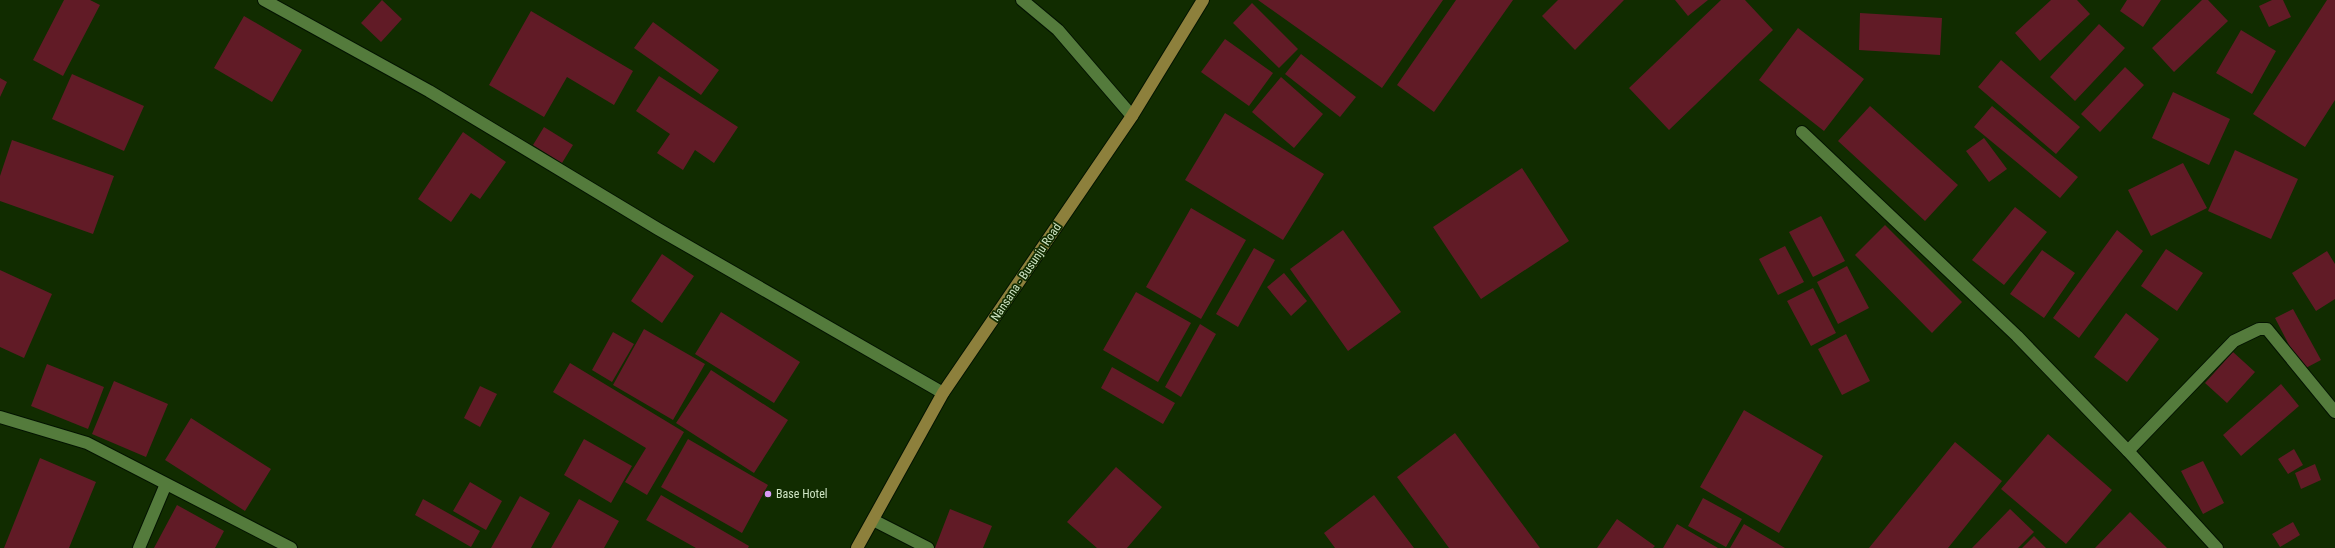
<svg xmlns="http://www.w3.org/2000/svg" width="2335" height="548" viewBox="0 0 2335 548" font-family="'Roboto Condensed',sans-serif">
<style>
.building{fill:#611b26}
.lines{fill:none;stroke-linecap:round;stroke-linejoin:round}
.lane-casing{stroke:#031300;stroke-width:14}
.street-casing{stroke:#031300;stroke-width:14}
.primary-casing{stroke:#031300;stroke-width:14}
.lane{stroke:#547b3c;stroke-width:12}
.street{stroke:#547b3c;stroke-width:12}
.primary{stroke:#8d803c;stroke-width:12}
.poi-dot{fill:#da9af7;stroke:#112c00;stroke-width:1.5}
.labels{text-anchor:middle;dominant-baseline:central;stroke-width:3.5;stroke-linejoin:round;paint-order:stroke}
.street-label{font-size:12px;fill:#cee4c3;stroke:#112c00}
.poi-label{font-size:12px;fill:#cee4c3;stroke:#112c00;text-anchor:start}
</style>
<rect width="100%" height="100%" fill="#112c00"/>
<path class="building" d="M64 0H90L100 5 63 76 33 60Z
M382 0 402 19 381 42 361 23Z
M1258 0H1443L1382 88Z
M1456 0H1513L1434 112 1397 85Z
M1558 0H1624L1575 50 1542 16Z
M1675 0H1708L1688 16Z
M1721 0H1745L1773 30 1669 130 1629 88Z
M2051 0H2077L2090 14 2040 61 2015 33Z
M2127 0H2161L2143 27 2120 11Z
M2202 0H2208L2228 21 2174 72 2152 48Z
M2272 0H2283L2291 17 2269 27 2259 6Z
M2327 0H2335V100L2305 147 2253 114Z
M1252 3 1298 49 1279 68 1233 23Z
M531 11 633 71 614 105 567 77 544 117 489 85Z
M1860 13 1942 18 1940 55 1859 50Z
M244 16 302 50 272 102 214 68Z
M653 22 719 70 701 95 634 48Z
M2099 24 2125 48 2075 101 2050 77Z
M1798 28 1864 79 1824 131 1759 80Z
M2241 30 2276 51 2252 94 2216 73Z
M1225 39 1273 73 1249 106 1201 72Z
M1301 54 1356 97 1340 117 1285 74Z
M2001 60 2080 127 2056 154 1978 87Z
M2125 67 2144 85 2100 132 2081 114Z
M72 74 144 106 124 151 52 119Z
M659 76 738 127 714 163 695 150 683 170 657 153 670 134 636 111Z
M1281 77 1323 114 1294 148 1252 112Z
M0 78 7 82 0 97Z
M2173 92 2230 119 2209 165 2152 138Z
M1870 106 1958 185 1925 221 1838 141Z
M1992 106 2078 177 2060 198 1974 127Z
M1225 113 1324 174 1283 240 1185 180Z
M544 127 573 145 562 163 533 145Z
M463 132 506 162 480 199 471 193 451 222 418 199Z
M1984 138 2007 169 1989 182 1966 151Z
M12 140 114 176 93 234 0 201V176Z
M2235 150 2298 179 2271 239 2208 211Z
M2183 163 2207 208 2151 236 2128 190Z
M1522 168 1569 241 1481 299 1433 227Z
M2015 207 2047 232 2004 285 1972 260Z
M1191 208 1246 240 1201 319 1146 287Z
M1821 216 1845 261 1813 277 1789 232Z
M1885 225 1962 302 1932 333 1855 255Z
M1343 230 1401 312 1348 351 1290 269Z
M2117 230 2143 251 2079 338 2053 318Z
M1785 246 1804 282 1778 295 1759 259Z
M1254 248 1275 260 1238 327 1216 314Z
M2166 249 2203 273 2177 311 2141 286Z
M2042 250 2075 273 2044 318 2010 294Z
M2327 251 2335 264V299L2316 311 2292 273Z
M662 254 694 276 662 323 631 301Z
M1847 266 1869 308 1838 324 1817 282Z
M0 270 52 294 24 358 0 347Z
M1284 273 1307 301 1291 316 1267 287Z
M1813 288 1836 333 1811 346 1787 301Z
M1136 292 1191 323 1158 382 1103 350Z
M2293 309 2321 360 2302 370 2275 318Z
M721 312 800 362 774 403 695 354Z
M2126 313 2159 339 2127 382 2094 357Z
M1200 324 1216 334 1181 397 1165 387Z
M644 329 705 364 673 420 613 385Z
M613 332 634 344 612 382 592 370Z
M1846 334 1870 381 1842 395 1818 349Z
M2233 352 2255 372 2227 403 2205 383Z
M570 363 684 432 647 495 625 482 646 448 553 392Z
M47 364 104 387 88 429 31 406Z
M1112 367 1175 403 1163 424 1101 388Z
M711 370 788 420 754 473 676 423Z
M114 381 168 404 146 457 92 434Z
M2281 384 2299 406 2241 456 2223 435Z
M480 386 497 394 480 427 464 418Z
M1744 410 1823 456 1779 533 1700 487Z
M191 418 271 469 245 511 165 460Z
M1455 433 1540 548H1449L1397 477Z
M2048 434 2112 490 2066 544 2001 489Z
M584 439 632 466 611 503 564 475Z
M688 439 768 485 742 533 661 487Z
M1955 442 2002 481 1948 548H1869Z
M2294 449 2303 465 2288 474 2278 459Z
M40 458 96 482 69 548H4Z
M2203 461 2224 503 2203 514 2181 471Z
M2315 464 2321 480 2301 489 2295 473Z
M1116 467 1162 507 1127 548H1097L1067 522Z
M470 482 502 501 486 530 453 511Z
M661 495 749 546 748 548H696L646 520Z
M1374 495 1414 548H1335L1324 533Z
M520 496 550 513 531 548H491Z
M1703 498 1742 519 1726 547 1688 526Z
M423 499 480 531 471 547 415 515Z
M579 499 619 521 604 548H551Z
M177 505 224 531 215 548H154Z
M950 509 992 526 983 548H935Z
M2010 509 2034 532 2018 548H1972Z
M2130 512 2167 548H2095Z
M1617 519 1655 546 1653 548H1597Z
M2293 522 2300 535 2280 547 2272 534Z
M1677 524 1718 548H1663Z
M1744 524 1785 548H1730Z
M2034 536 2046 548H2022Z"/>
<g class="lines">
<defs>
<path id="lane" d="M2128 451 2234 341 2259 329H2267L2335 412
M873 520 928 548"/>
<path id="street" d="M264 0 429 91 658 229 943 393
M1022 0 1058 30 1132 116
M1802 132 2017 336 2128 451 2217 548
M0 417 87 443 291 548
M139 548 166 484"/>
<path id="primary" d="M857 548 943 393 1132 116 1203 0"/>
</defs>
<use href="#lane" class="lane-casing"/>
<use href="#street" class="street-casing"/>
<use href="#primary" class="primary-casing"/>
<use href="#lane" class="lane"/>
<use href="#street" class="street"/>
<use href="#primary" class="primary"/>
</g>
<circle class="poi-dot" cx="768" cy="494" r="4"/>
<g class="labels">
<g class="street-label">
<text transform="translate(1026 272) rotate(-56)">Nansana - Busunju Road</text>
</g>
<g class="poi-label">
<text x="776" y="494">Base Hotel</text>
</g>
</g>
</svg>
